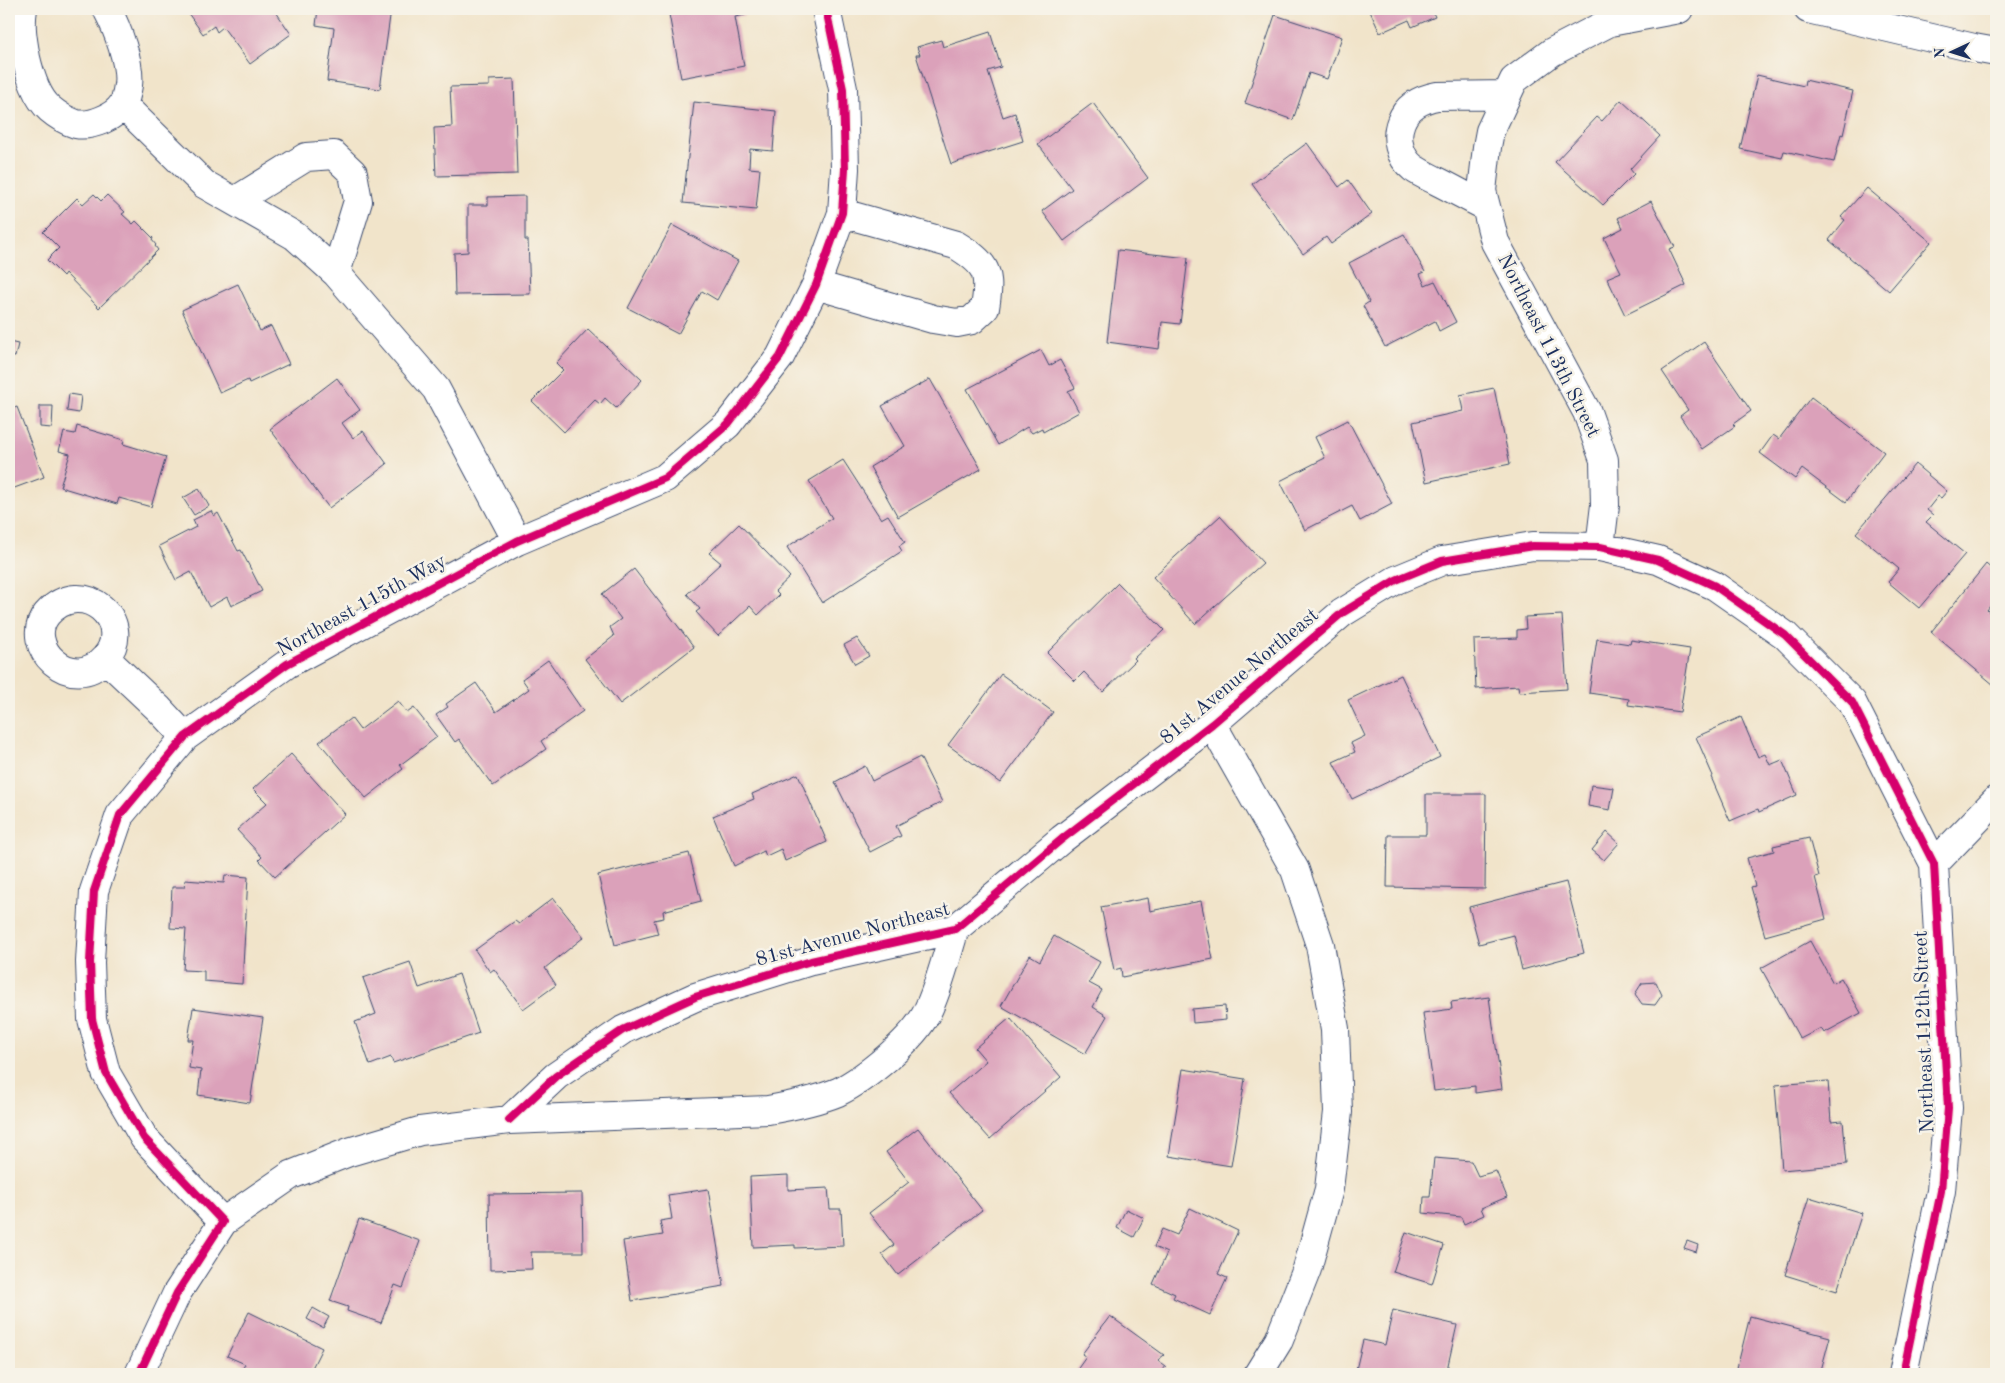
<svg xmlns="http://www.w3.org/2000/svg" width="2005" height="1383" viewBox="0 0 2005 1383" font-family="'Old Standard TT',serif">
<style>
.building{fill:#dba1ba}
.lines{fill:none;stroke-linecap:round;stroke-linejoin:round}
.minor-casing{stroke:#3b4a6e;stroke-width:30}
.minor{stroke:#fff;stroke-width:28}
.cycleway-casing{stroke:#f7f3e8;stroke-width:11}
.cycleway{stroke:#d6006c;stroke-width:8}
.labels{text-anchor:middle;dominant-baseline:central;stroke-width:5;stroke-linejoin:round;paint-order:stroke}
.street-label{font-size:20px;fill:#1b2f5e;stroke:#f7f3e8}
</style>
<rect width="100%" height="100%" fill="#f7f3e8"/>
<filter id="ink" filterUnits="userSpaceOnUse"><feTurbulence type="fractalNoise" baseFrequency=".02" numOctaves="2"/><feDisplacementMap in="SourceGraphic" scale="10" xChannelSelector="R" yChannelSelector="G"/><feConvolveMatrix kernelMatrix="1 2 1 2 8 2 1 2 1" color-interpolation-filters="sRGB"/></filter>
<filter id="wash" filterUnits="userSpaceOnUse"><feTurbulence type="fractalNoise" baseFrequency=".0096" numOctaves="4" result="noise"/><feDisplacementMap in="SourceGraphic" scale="20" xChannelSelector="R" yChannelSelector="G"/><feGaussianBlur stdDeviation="1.12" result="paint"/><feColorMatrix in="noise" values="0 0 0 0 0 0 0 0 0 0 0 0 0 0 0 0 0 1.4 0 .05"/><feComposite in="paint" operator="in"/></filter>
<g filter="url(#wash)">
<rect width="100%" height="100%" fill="#f1e4ca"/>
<g id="blocks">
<path class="building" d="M185 9H274L291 34 250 64 223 27 217 32 214 26 203 34Z
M318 9H391L380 89 327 81 334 28 316 25Z
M668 9H744L745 15 735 17 744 66 681 78Z
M1369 9H1435L1432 10 1435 17 1412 27 1409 20 1380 33Z
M1275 15 1342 37 1327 79 1309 73 1293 120 1245 103Z
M990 32 1001 67 988 71 1003 117 1015 113 1023 141 951 164 916 55H920L917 47 941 40 943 47Z
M1757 75 1804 86 1805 80 1853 91 1843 135 1841 134 1834 162 1784 151 1782 158 1740 149Z
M514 79 517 174 436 176 434 128 452 127 450 87 489 86V80Z
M1621 100 1660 136 1630 169 1634 174 1603 205 1555 162 1597 117 1602 121Z
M694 102 776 111 773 151 750 149 749 168 760 169 756 210 683 203Z
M1093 103 1148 178 1064 241 1042 211 1072 189 1038 144Z
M1307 143 1339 187 1348 180 1372 214 1331 244 1326 237 1303 254 1252 184Z
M1867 188 1931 242 1889 291 1829 240 1845 220 1841 217Z
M94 194 101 201 107 195 125 212 122 214 133 224 136 221 153 238 152 240 156 245 155 246 158 250 99 308 65 273 63 276 47 260 59 248 43 232 77 198 83 204Z
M525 196V240H528L530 294 455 295 454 253 468 252V205H488V197Z
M1651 201 1675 247 1669 249 1686 285 1625 315 1607 278 1621 272 1604 238 1623 228 1618 218Z
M672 225 738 261 717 300 702 291 678 334 628 308Z
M1404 234 1425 272 1420 274 1425 285 1435 281 1456 322 1439 331 1435 321 1385 347 1363 306 1369 302 1349 263Z
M1118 250 1188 258 1180 324 1162 322 1159 349 1107 342Z
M238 284 260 331 271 326 289 364 249 383 248 380 220 393 182 310Z
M588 329 642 380 616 408 605 398 600 404 595 400 564 432 532 401 563 370 556 363Z
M9 342 18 344 15 357 9 356Z
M1704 342 1751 411 1733 424 1735 426 1702 449 1680 416 1688 410 1662 371Z
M1041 350 1049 366 1060 360 1075 388 1068 391 1079 412 1043 432 1042 428 1032 433 1027 427 998 445 967 389Z
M337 378 360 410 342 423 353 438 363 431 387 464 329 508 270 429Z
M930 379 981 469 898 517 870 467 905 446 882 406Z
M1494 388 1510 464 1426 482 1413 422 1463 411 1460 395Z
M69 394 81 396 79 413 67 411Z
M1811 397 1884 452 1846 502 1802 469 1795 479 1760 453 1773 435 1779 439Z
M40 406H53L52 428 40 427Z
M17 407 44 477 9 490V410Z
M1348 420 1392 504 1360 521 1352 506 1305 530 1280 481 1325 458 1315 437Z
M77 426 124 440 123 444 166 457 151 507 119 498 117 504 60 487 70 454 59 451 64 432 75 434Z
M843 460 881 519 888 515 905 542 899 546 902 551 822 603 787 547 832 518 809 481Z
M1915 464 1947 491 1941 498 1938 496 1927 510 1933 515 1926 522 1965 554 1919 608 1888 582 1899 569 1856 533Z
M199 489 209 506 194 515 183 498Z
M211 511 214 516 218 513 238 551 241 550 262 591 231 606 227 597 209 607 191 572 176 580 159 546 196 527 193 520Z
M1220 516 1263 563 1195 624 1153 577Z
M739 524 790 577 775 591 779 595 758 615 750 606 718 636 696 612 700 609 687 594 721 563 709 553Z
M1986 564 1996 573V598L1987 610 1996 618V683L1994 685 1931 632Z
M634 569 694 647 620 704 585 659 614 636 610 627 621 619 602 594Z
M1118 583 1164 630 1134 658 1136 660 1103 692 1084 672 1075 681 1047 653Z
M1562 615 1567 689 1519 692 1518 686 1476 689 1474 640 1517 638V630L1526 629 1525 617Z
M857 638 869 656 855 664 844 645Z
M1597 639 1630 644 1631 640 1690 649 1680 712 1628 705 1629 699 1589 693Z
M548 660 583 711 541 741 546 749 493 786 459 739 455 742 436 715 448 707 446 704 476 683 496 712 529 689 522 679Z
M1001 674 1053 712 1000 783 948 745Z
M1401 675 1440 757 1352 799 1333 762 1355 752 1351 743 1365 736 1348 700Z
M398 701 407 713 414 708 437 737 400 765 403 769 366 798 319 742 351 718 360 730Z
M1741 717 1758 757 1765 754 1770 765 1782 760 1797 795 1759 812 1758 809 1730 821 1711 777 1713 776 1696 737Z
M291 754 345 814 275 877 259 860 262 857 237 830 267 803 253 789Z
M920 757 942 802 896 826 901 836 870 852 835 782 865 766 872 781Z
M798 774 827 842 785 861 781 849 766 856 764 851 734 866 713 816 754 799 752 794Z
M1591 785 1614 788 1610 810 1588 806Z
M1426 794H1486L1485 889 1387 887 1388 835H1426Z
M1607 832 1619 843 1604 860 1592 850Z
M1809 838 1819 876 1815 877 1826 919 1765 936 1751 887 1755 886 1747 858 1774 851 1773 846Z
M689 853 701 901 663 911 664 918 654 920 658 934 615 945 598 875Z
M225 875 248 877 242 984 204 981V971L183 970 186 929 170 928 172 887H184L185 880 224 883Z
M1566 882 1584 953 1522 970 1514 935 1479 944 1469 907Z
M553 898 584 937 545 968 556 985 523 1009 494 969 490 972 475 950 515 921 519 924Z
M1148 898 1150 911 1201 901 1213 959 1122 977 1121 968 1114 970 1101 907Z
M1054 936 1100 962 1089 983 1102 990 1093 1007 1107 1016 1085 1054 1001 1006 1030 955 1040 961Z
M1810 941 1833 983 1841 978 1861 1013 1824 1033 1821 1028 1800 1039 1761 968Z
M410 962 419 988 459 974 479 1033 393 1063 391 1057 370 1065 355 1022 376 1014 363 978Z
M1656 982 1662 995 1655 1005 1642 1004 1635 994 1642 983Z
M1489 997 1502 1089 1475 1093V1086L1434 1091 1423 1013 1452 1009 1451 1002Z
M1225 1006 1226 1020 1193 1023 1192 1009Z
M193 1008 263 1018 250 1103 198 1095 201 1070 189 1068 193 1040H188Z
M1010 1018 1061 1077 990 1139 949 1093 986 1061 975 1048Z
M1183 1069 1245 1079 1231 1166 1169 1156Z
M1828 1081 1831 1122 1843 1121 1847 1164 1782 1170 1775 1085Z
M918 1128 982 1210 898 1275 882 1254 894 1245 869 1213 909 1182 886 1152Z
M1434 1158 1471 1161 1478 1176 1496 1171 1507 1197 1481 1208 1484 1215 1464 1224 1461 1217 1423 1213 1424 1197H1430Z
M788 1175V1190L828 1188 830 1209H841L843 1246 795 1248V1245L753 1247 750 1177Z
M708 1189 724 1286 632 1301 623 1241 663 1235 660 1221 672 1219 668 1195Z
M582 1193 583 1252H531L532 1269 490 1270 489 1194Z
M1809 1197 1862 1213 1837 1291 1785 1275Z
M1190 1208 1238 1231 1218 1274 1227 1278 1210 1315 1173 1298 1175 1294 1153 1284 1167 1253 1154 1247 1162 1229 1177 1235Z
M1126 1209 1144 1218 1134 1237 1117 1228Z
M359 1219 420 1241 403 1288 395 1285 381 1323 347 1311 348 1307 330 1301Z
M1406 1232 1444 1245 1432 1284 1393 1272Z
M1687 1241 1698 1245 1696 1252 1684 1248Z
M9 1304H10L11 1341H9Z
M313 1308 329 1317 323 1328 307 1319Z
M1393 1310 1457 1325 1446 1374 1435 1371V1374H1355L1363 1340 1385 1345Z
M249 1312 322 1348 309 1374H240L245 1364 227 1356Z
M1110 1316 1164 1355 1158 1360 1166 1366 1160 1374H1074L1086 1357 1082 1354Z
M1750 1316 1830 1337 1820 1374H1743L1736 1372Z"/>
</g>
</g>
<g filter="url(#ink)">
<use href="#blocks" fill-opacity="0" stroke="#3b4a6e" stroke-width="1"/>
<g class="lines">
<defs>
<path id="minor" d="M23 9C20 26 23 41 26 58 30 75 36 97 50 109 57 115 67 121 76 124 91 127 115 117 123 104 126 99 127 91 128 85 131 64 117 28 107 9
M1808 9 1974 48 1996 52
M123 105 204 184 295 236 336 273 436 389 517 541
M235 201 306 157 334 155 353 173 358 201 336 273
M1485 206C1469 198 1453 189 1437 181 1429 177 1420 173 1413 168 1399 157 1395 137 1401 122 1407 106 1421 99 1437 96L1507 95
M816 285 933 319 957 323 972 320 985 308C991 272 987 264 956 245L842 213
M1600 547 1605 505 1604 460 1587 412 1495 242 1482 191 1487 147 1490 131 1514 80 1552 52 1610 22 1679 9
M105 658C72 696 21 645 47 614 83 574 136 623 105 658L159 709 185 737
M1212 724 1295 870 1320 945 1335 1029 1338 1112 1329 1189 1307 1269 1279 1340 1258 1374
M1934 864 1996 800
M509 1120 556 1076 623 1030 695 997 811 961 955 929 1062 839 1212 724 1342 613 1396 580 1442 561 1533 546 1600 547 1658 560 1715 586 1785 635 1852 702 1934 864 1948 1108 1941 1191 1903 1374
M223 1222 291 1175 349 1152 420 1131 509 1120 768 1110C791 1106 816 1101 838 1092 865 1079 914 1039 927 1012 939 988 947 954 955 929
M139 1374 177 1293 223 1222 144 1138 106 1073 92 1019 90 962 94 891 120 815 185 737 287 664 517 541 665 478 728 424 780 357 816 285 842 213 845 169 843 89 826 9"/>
</defs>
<use href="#minor" class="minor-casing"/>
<use href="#minor" class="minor"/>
<defs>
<path id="cycleway" d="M509 1120 556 1076 623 1030 695 997 811 961 955 929 1062 839 1212 724 1342 613 1396 580 1442 561 1533 546 1600 547 1658 560 1715 586 1785 635 1852 702 1934 864 1948 1108 1941 1191 1903 1374
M139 1374 177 1293 223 1222 144 1138 106 1073 92 1019 90 962 94 891 120 815 185 737 287 664 517 541 665 478 728 424 780 357 816 285 842 213 845 169 843 89 826 9"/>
</defs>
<use href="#cycleway" class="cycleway-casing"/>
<use href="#cycleway" class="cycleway"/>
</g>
</g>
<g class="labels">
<g class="street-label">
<text transform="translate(1548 346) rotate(63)">Northeast 113th Street</text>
<text transform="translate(362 606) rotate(-29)">Northeast 115th Way</text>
<text transform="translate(1240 677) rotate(-40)">81st Avenue Northeast</text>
<text transform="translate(853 935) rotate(-15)">81st Avenue Northeast</text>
<text transform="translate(1925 1032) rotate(-92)">Northeast 112th Street</text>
</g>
</g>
<rect width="2005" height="1383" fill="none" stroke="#f7f3e8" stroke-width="30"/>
<g transform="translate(1952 52) rotate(266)" stroke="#f7f3e8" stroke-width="4" paint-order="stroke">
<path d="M0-4L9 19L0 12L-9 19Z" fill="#1b2f5e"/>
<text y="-8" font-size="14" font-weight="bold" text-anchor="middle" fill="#1b2f5e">N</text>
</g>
</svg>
